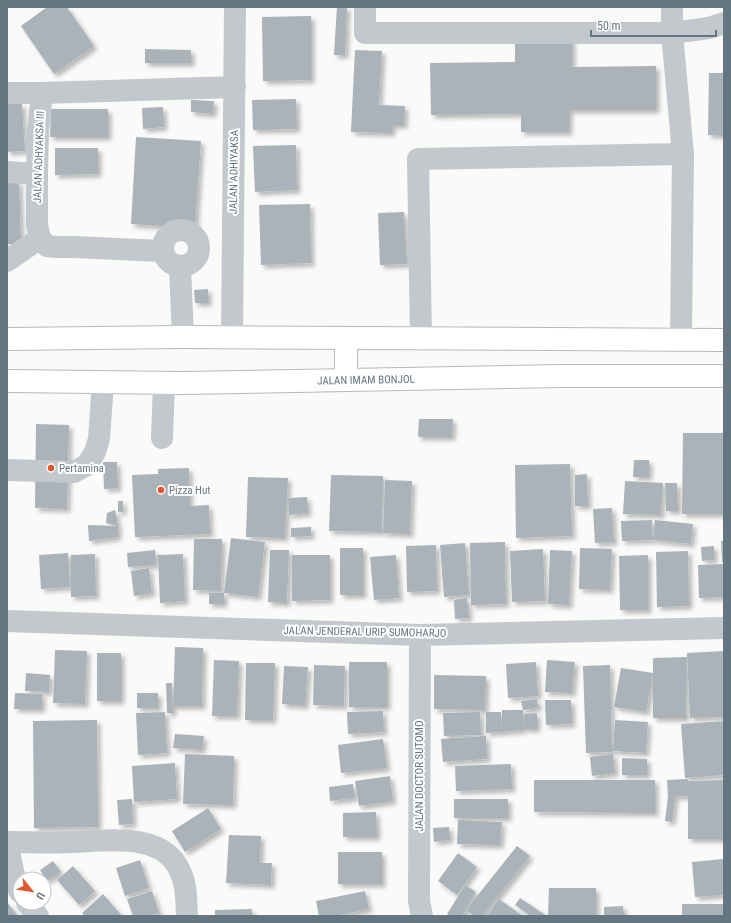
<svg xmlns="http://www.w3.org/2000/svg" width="731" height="923" viewBox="0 0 731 923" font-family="'Roboto Condensed',sans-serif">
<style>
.building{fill:#aab3b9;filter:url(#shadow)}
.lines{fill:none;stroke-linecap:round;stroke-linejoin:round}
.highway-casing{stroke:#b4b9bd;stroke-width:24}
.minor{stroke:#c3c8cc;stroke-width:22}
.highway{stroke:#fff;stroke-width:22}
.poi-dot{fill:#e4572e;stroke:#fff;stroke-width:1.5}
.labels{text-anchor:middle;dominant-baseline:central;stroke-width:4;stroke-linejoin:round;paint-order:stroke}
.street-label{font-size:11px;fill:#657683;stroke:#fff}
.poi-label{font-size:11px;fill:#657683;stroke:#fff;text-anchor:start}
</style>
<defs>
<filter id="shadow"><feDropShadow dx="3.5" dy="3.5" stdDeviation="2" flood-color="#0004"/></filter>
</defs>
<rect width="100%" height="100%" fill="#fafaf8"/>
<path class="building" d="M47 7H67L94 46 54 74 21 26Z
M337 7H347L345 55H334Z
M311 16V80L263 81 262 17Z
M515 39H572V67L656 66V110H569V132H521V114L431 115 430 63 515 62Z
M145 49 191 50V63H145Z
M355 50 382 51 379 105 405 106 404 125H392V133L351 132Z
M709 73H724V135H708Z
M296 99 297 129 253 130 252 100Z
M191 100 214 101 213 114 191 112Z
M7 103 22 104 25 151 7 152Z
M163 107 164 127 143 129 142 108Z
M51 109H108V137H50Z
M136 137 201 141 195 228 131 224Z
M296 145 297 190 255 192 253 146Z
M55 148H98V174L55 175Z
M19 181 21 244H7V182Z
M310 204 311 263 261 265 259 205Z
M404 212 407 264 380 265 378 213Z
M208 289V303H195L194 290Z
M419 419H453L452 437H418Z
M36 424 69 425 67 509 35 508Z
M683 433H724V514H682Z
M634 460H649V477H633Z
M103 462H117L118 488 104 489Z
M570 464 572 536 516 538 515 465Z
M189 468 190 506 209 505 210 534 135 537 132 475 158 474V469Z
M587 474 588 506H575V475Z
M331 475 383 476 382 532 329 531Z
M248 477 288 478 285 538 246 537Z
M385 480 412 481 410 534 383 533Z
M625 481 663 483 661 515 623 514Z
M665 483H677L678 511H666Z
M307 497 308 513 289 515 288 498Z
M118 501H123V512H118Z
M612 508 614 542 595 543 593 509Z
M115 510 118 526 106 523 107 513Z
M652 520 653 540 622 541 621 521Z
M655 520 693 524 691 544 653 540Z
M88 525 118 526V537L89 541Z
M311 527V536L291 537V528Z
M231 538 265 542 258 597 224 593Z
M194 539H222L221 591 193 590Z
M721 541H724V561L722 562Z
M505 542 506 604 471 605 470 543Z
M465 543 469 595 444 597 440 545Z
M436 545 437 591 407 592 406 546Z
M714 546V560L702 561 701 547Z
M340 548H363V595H340Z
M580 548 612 549 610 590 579 589Z
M543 549 545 601 512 602 510 551Z
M155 550 156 565 128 567 127 553Z
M270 550H289L287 603 268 602Z
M550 550 572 551 569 605 548 604Z
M688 551 689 606 657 607 656 552Z
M68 553 70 587 41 589 39 555Z
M95 554 96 596 71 597V555Z
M183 554 185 601 160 603 158 555Z
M292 555H330V600L292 601Z
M396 555 399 598 374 600 370 557Z
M648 555V610H620L619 556Z
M724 564V597L699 598 698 565Z
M149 568 152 593 134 596 131 571Z
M209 593H224V604H209Z
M467 598 469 618 455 619 454 600Z
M175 647 203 648 202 706H173Z
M55 650 87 651 85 704 53 703Z
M724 651V717L690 718 687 653Z
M97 653H121V701H97Z
M687 657 686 718H653V658Z
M214 660 239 661 237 716H212Z
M547 660 575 662 572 693 545 692Z
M349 662H387V707H349Z
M536 662 538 696 508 698 506 664Z
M246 663H275L273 720H245Z
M314 665 345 666 344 706 313 705Z
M610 665 612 752 586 753 583 666Z
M284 666 308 667 305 706 282 704Z
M621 668 653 673 646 712 614 707Z
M26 673 50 675 49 692 25 691Z
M434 675 486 676 485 710 434 709Z
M166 683H172L173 713H167Z
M15 693 42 694V709H14Z
M137 693H158V708H137Z
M537 699 538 708 523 710V730L486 733V712H501L502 728V710H523L521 701Z
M545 700H571L572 724 546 725Z
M383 711 384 732 348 734 347 712Z
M165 712 167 753 138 755 136 713Z
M480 712 481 735 444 736 443 713Z
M537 713V729H524V714Z
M97 720 98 827 34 828 33 721Z
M615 720 648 722 646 753 613 751Z
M724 721V775L685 778 681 724Z
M175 734 204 736 202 750 173 748Z
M486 736 487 759 443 762 441 739Z
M383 739 387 768 341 773 338 745Z
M185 754 234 756 233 805 183 804Z
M613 754 615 773 592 776 590 757Z
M622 758 647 759V775H622Z
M175 763 177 799 134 802 132 766Z
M511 764 512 789 456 791 455 766Z
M390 776 393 801 359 806 355 781Z
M688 779V781L724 780V839H688V796L668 797 667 780Z
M534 780H655V813L534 812Z
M353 784 355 798 330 801 329 787Z
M668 797H675L672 822 665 821Z
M132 799 133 824 119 825 117 800Z
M454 799H508V818H454Z
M208 808 221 829 185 852 172 831Z
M376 812 377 837H343V813Z
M458 820 502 822 500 845 457 844Z
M449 827 450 840 434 842 433 828Z
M229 835 261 836 260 863H272L271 885 226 883Z
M517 846 530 856 482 916H474L466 910Z
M338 852H382V884H338Z
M458 853 477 867 457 895 438 881Z
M724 859V895L695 897 692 862Z
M140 860 149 888 125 896 116 868Z
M53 861 61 872 47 881 40 870Z
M73 866 95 891 79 905 57 880Z
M465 885 476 892 462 916H450L447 914Z
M549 888H596V916H548Z
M152 891 159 913 150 916H133L127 899Z
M365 891 369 909 335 916H319L316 901Z
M103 894 122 916H85L82 913Z
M520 898 547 916H531L515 905Z
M499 899 523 916H487Z
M7 902 18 916H7Z
M682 904H724V916H682Z
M623 906 624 916H604V907Z
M252 909V916H215V910Z"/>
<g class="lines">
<defs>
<g id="highway">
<path d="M7 339 183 337 724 340"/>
<path d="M346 339V380"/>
<path id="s1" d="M7 381 183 383 561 376H724"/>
</g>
</defs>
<use href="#highway" class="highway-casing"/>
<path class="minor" d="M365 7V33H672L709 28 724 23
M7 93H42
M7 172 37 174
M163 248a18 18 0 1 1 36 0a18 18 0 1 1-36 0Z
M163 251 73 247H55L47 246 40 238 37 225V174L38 131 42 93 235 87
M7 261 40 238
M180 267 183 337
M232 338 235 7
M421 339 418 159 683 154 672 33V7
M681 340 683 154
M162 438 164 383
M7 470 74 472 87 465 95 452 99 439 103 382
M7 621 420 635 724 628
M420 635 419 901 422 916
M7 842C28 842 50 843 72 842 106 841 163 831 180 871 187 885 186 901 187 916
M7 842 16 885 20 892
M27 903 38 916"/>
<use href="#highway" class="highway"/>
</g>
<g class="poi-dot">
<circle cx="51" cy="468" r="4"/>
<circle cx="161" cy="490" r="4"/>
</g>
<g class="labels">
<g class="street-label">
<text transform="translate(39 157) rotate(-88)">JALAN ADHYAKSA III</text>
<text transform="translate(234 172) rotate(-89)">JALAN ADHIYAKSA</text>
<text stroke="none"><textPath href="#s1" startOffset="359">JALAN IMAM BONJOL</textPath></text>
<text transform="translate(365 632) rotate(1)">JALAN JENDERAL URIP SUMOHARJO</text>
<text transform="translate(419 776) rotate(-90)">JALAN DOCTOR SUTOMO</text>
</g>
<g class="poi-label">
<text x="59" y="468">Pertamina</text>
<text x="169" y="490">Pizza Hut</text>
</g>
</g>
<rect width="731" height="923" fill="none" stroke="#657683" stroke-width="16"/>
<g transform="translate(32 891) rotate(120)"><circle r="19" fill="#ffffff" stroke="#c1c8cd"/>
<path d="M0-3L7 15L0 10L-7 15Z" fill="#e4572e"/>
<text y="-6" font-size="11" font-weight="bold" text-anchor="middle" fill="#657683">U</text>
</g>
<path d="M591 30v6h125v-6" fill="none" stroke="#657683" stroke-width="2"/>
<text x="597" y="30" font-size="12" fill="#657683" stroke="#ffffff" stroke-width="3" paint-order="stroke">50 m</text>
</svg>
